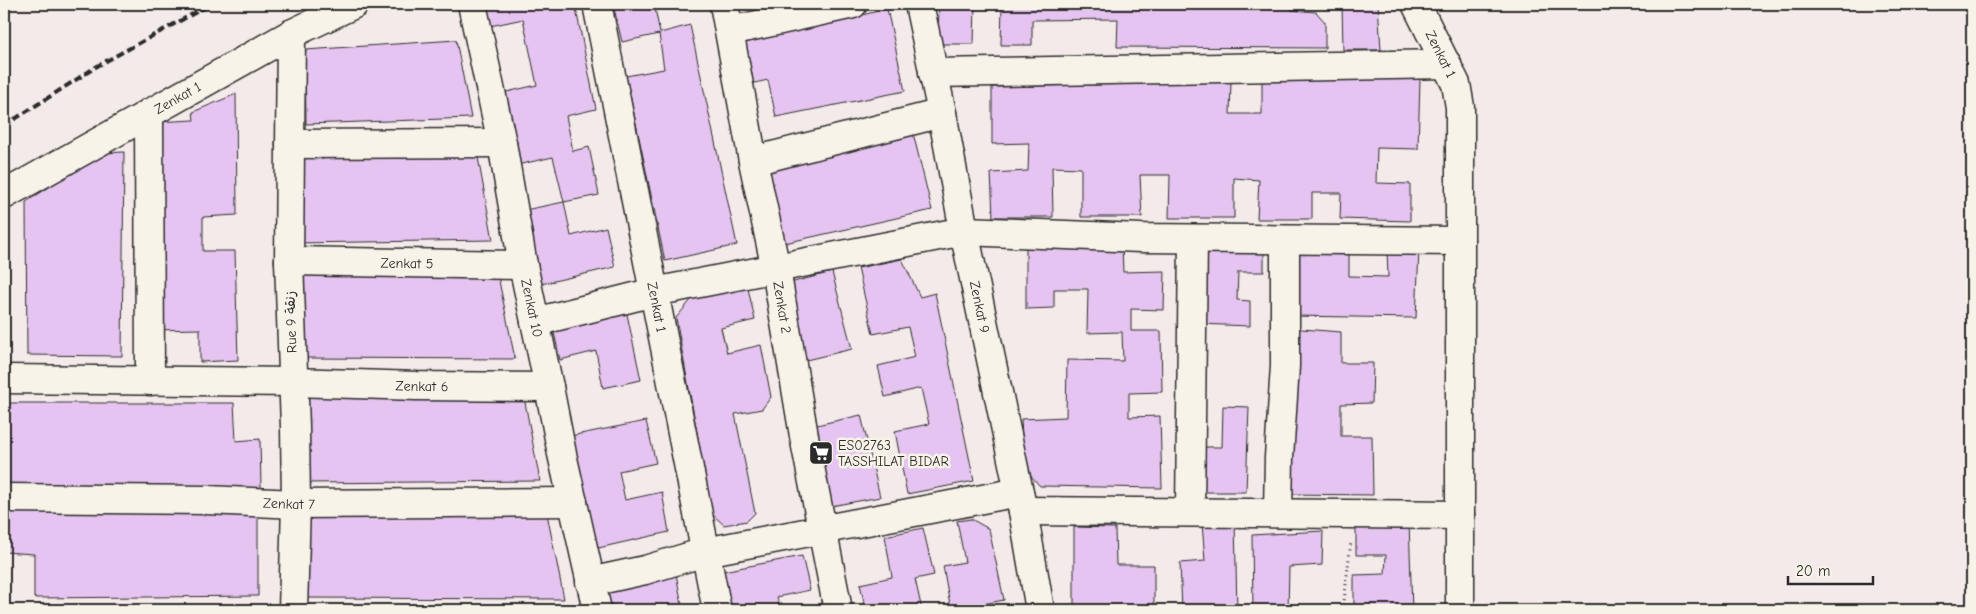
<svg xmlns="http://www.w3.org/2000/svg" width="1976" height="614" viewBox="0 0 1976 614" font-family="'Comic Neue','Playpen Sans Arabic',sans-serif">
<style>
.building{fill:#e6c4f1;stroke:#2b2b2b}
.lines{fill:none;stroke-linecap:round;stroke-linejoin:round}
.minor-casing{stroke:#2b2b2b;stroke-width:31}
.path{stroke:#2b2b2b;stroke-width:3;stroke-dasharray:1 4;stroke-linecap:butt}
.minor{stroke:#f7f3e8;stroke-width:28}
.rail{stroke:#2b2b2b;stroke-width:4;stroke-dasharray:8 4;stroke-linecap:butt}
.labels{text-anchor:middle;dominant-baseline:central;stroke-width:5;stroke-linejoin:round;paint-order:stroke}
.street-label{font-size:14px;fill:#2b2b2b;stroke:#f7f3e8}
.poi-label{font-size:14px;fill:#2b2b2b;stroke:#f7f3e8;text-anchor:start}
</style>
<rect width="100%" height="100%" fill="#f4eaea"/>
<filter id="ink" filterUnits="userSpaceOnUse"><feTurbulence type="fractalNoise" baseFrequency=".02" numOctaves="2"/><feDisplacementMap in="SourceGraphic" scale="10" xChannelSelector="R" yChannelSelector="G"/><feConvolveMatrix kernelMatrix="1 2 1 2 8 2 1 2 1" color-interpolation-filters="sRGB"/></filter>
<g filter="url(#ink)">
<path class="building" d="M485 4H575L596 109 566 116 573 151 589 147 599 195 564 202 553 157 517 165 502 93 537 85 523 19 490 26Z
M613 4H654L660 33 690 25 737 245 665 261 626 76 664 69 659 34 622 42Z
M939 4H975L974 44H938Z
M1002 4H1291V10L1316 12 1325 22V48L1117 47 1118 19 1032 20V45H1001Z
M1342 4H1378L1381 50H1343Z
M887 9 905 91 776 117 768 80 746 85 736 45Z
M456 40 471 118 306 124 305 50Z
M1364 79H1420L1418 149 1377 148 1376 183 1410 184V221L1340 219 1341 193H1312V219H1257L1259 180 1234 178V218H1169L1170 175H1140L1142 217H1081V168L1052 167 1053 217H993L991 173 1028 171 1029 143 992 144V87L1231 82 1230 114H1262V80L1301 81Z
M236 94 237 215 203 217V251H235L238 360 200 362V329L153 330 156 122 194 120 193 112Z
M911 125 932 210 776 245 758 163Z
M124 152 122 356 27 355 26 202 102 153Z
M477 152 493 240 296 243 297 157Z
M564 202 571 236 606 227 615 267 541 284 525 210Z
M1026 244 1122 246 1123 272 1165 271 1164 310 1131 309V331H1161L1162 392 1129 393V417L1160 416 1162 488 1040 486 1024 469 1021 419 1066 417 1067 360 1123 361 1122 332 1087 333 1088 289H1054V308L1026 309Z
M1198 244H1264V272H1238L1237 300 1250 301V326L1198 324Z
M1291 246 1349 247V276L1388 277 1387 250H1419L1416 318 1291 316Z
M902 259 920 297 935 293 974 481 907 494 895 431 929 424 921 388 885 397 878 366 915 357 908 327 873 334 858 268Z
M497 271 515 359 303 358 301 273Z
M832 272 852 349 802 361 782 285Z
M747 284 755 320 721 328 727 353 761 345 771 397 762 409 735 414 755 513 747 521 724 525 712 514 676 318 696 294Z
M625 305 641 380 603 388 596 351 560 360 552 323Z
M1289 328 1341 332V363H1373L1372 403 1341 404V436H1372L1373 495 1286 494Z
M300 390 523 392 540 481 302 483Z
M7 403H234L236 441 260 439 261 488 7 490Z
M1223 406 1249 407 1246 492H1193L1194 447H1222Z
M861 415 880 497 826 507 808 427Z
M646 421 656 463 619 471 625 500 662 492 669 532 594 549 570 436Z
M4 506 258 508V596L34 598V554L4 552Z
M305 514H547L564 599 304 598Z
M971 519 989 529 1004 600 951 610 943 566 965 562 957 521Z
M1235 521 1237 610H1182L1180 563 1205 561 1202 523Z
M1356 521 1409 522 1412 610H1354V575L1385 574 1386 555H1356Z
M1074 527 1115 528 1116 565H1154V610H1074Z
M923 528 934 575 915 579 922 610H866L860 584 892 577 885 536Z
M1323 531 1322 565 1289 567 1288 610H1253L1252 535Z
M802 556 810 590 777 597 780 610H731L723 571Z
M676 574 683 610H604L600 590Z"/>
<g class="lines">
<defs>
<g id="minor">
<path id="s1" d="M472 4 502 143 523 265 549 387 562 454 597 610"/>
<path id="s2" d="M597 4 717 610"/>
<path id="s3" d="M724 4 753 161 776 269 804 436 838 610"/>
<path id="s4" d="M919 4 942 113 964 231 1023 511 1040 610"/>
<path id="s5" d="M1416 4 1456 84 1460 107V610"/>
<path d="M730 31 853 4"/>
<path d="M291 34 289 261 295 427 296 504 293 610"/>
<path d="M933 73 1447 64"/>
<path d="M149 113 150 381"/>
<path d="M290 144 502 143"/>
<path d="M753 161 942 113"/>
<path id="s6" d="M4 195 291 34 354 4"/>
<path id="s7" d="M289 261 523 265"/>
<path d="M535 322 654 292 964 231 1141 238 1460 241"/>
<path id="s8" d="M4 379 293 382 417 386 549 387"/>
<path id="s9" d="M4 498 207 500 296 504 573 502"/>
<path d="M1023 511 1460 515"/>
<path d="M1190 512 1193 239"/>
<path d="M1278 513 1279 457 1285 366V240"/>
<path d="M590 582 645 570 705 552 1019 492"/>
</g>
</defs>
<use href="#minor" class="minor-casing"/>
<path class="path" d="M1343 610 1351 541"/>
<use href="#minor" class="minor"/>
<path class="rail" d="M4 126 99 65 211 4"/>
</g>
</g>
<defs>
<symbol id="supermarket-square" viewBox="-11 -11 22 22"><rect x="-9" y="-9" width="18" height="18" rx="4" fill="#2b2b2b" stroke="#f7f3e8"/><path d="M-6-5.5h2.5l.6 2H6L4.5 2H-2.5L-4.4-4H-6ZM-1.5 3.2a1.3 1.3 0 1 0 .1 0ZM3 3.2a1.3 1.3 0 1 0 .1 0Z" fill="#fff"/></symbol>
</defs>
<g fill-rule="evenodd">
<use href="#supermarket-square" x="807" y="439" width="28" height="28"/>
</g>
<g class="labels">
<g class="street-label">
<text stroke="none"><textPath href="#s5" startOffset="56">Zenkat 1</textPath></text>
<text stroke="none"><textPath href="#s6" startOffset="199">Zenkat 1</textPath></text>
<text stroke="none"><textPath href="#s7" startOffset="118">Zenkat 5</textPath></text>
<text stroke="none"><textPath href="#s1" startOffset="310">Zenkat 10</textPath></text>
<text stroke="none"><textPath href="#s2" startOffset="309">Zenkat 1</textPath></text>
<text stroke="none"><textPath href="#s3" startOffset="309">Zenkat 2</textPath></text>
<text stroke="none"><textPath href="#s4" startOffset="309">Zenkat 9</textPath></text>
<text transform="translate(291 322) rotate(-92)">Rue 9 زنقة</text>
<text stroke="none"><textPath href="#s8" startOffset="418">Zenkat 6</textPath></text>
<text stroke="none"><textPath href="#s9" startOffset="285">Zenkat 7</textPath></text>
</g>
<g class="poi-label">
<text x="838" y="445">ES02763<tspan x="838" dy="16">TASSHILAT BIDAR</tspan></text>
</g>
</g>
<rect width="1976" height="614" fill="none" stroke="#f7f3e8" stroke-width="20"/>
<rect x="10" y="10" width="1956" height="594" fill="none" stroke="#2b2b2b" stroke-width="2" filter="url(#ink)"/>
<path d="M1788 576v8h85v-8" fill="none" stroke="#2b2b2b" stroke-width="2.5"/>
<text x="1796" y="576" font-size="15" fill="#2b2b2b" stroke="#f7f3e8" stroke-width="4" paint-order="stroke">20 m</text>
</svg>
